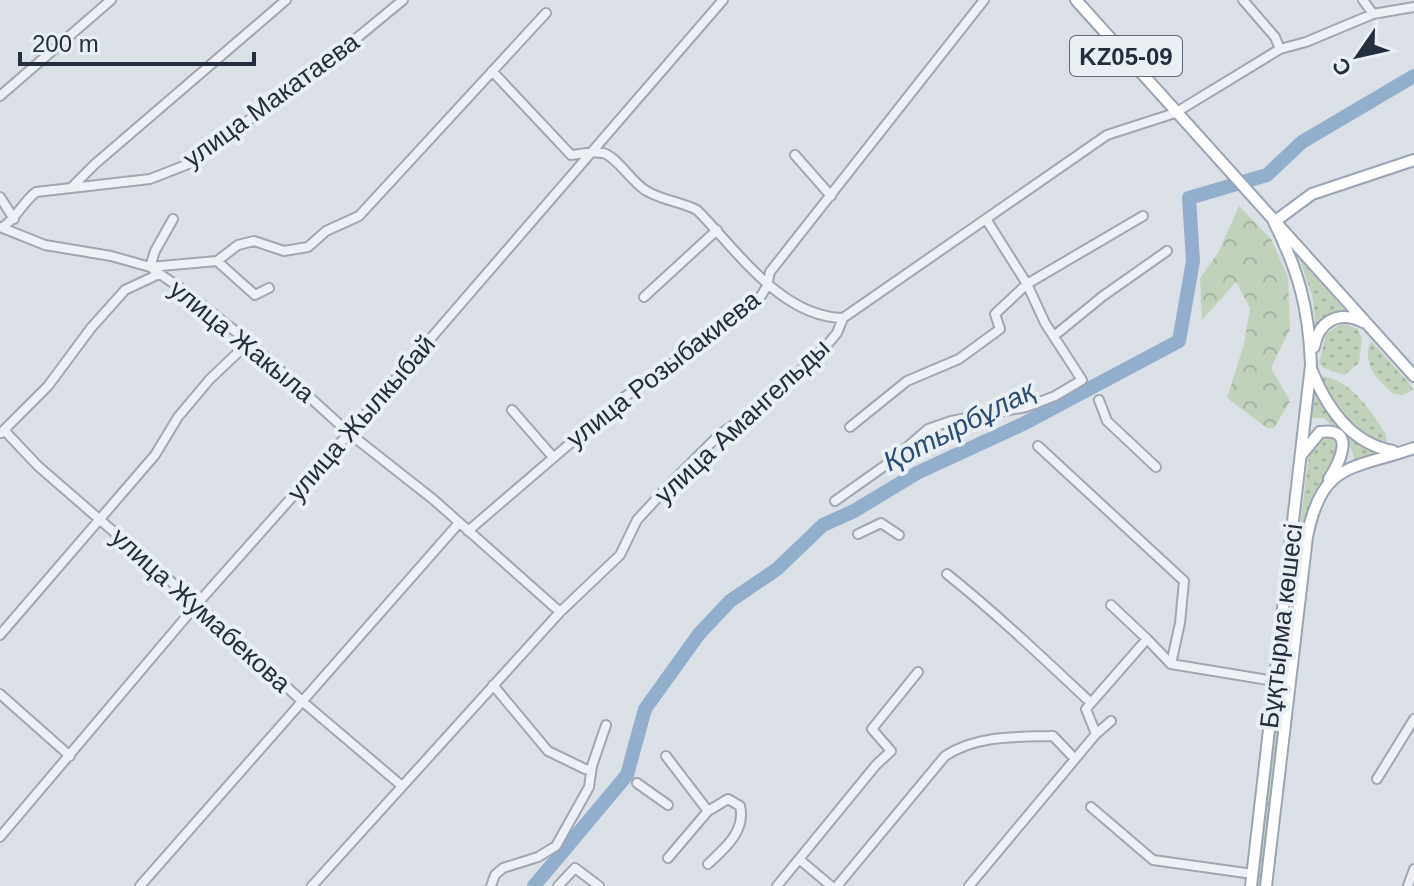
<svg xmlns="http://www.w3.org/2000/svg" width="1414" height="886" viewBox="0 0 1414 886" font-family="Arial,sans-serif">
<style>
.grass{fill:url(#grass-dots)}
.forest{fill:url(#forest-crowns)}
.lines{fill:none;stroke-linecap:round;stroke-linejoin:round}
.river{stroke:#93aeca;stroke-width:14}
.minor-casing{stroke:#a0a7b1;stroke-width:12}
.major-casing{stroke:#9aa4b3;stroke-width:14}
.minor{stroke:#eef0f5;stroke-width:8}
.major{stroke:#fff;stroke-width:10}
.labels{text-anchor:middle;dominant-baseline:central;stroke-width:8;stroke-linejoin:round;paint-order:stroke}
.shield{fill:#eaeff4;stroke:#5f6874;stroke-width:2}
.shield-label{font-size:24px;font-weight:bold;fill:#242e3d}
.street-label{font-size:26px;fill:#242e3d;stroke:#eaeff4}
.water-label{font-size:28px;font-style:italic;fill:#2c4d73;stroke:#eaeff4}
</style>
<defs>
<pattern id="grass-dots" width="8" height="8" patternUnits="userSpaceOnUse" patternTransform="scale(2)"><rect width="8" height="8" fill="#c1d1bb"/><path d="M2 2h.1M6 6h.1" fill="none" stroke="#a6b4a2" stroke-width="1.8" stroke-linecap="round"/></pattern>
<pattern id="forest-crowns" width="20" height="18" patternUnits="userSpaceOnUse" patternTransform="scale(2)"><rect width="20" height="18" fill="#c1d1bb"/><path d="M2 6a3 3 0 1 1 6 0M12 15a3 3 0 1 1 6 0" fill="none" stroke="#a6b4a2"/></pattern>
</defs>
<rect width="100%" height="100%" fill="#dbe0e7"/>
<path class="grass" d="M1298 254 1345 311 1329 315 1316 331 1313 299Z
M1342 323 1358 329 1362 338 1359 363 1344 375 1324 368 1319 363 1326 334Z
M1371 341 1410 384 1413 390 1402 395 1394 394C1377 380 1361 363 1371 341Z
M1323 376C1351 381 1370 409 1385 433L1387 440 1385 444C1353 435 1336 408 1321 380Z
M1313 377C1331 407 1344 441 1379 452L1354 461C1353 441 1337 429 1323 418H1310Z
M1324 427C1339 437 1348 448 1344 467 1323 482 1312 496 1306 521L1261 886H1257L1308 462 1314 429Z"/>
<path class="forest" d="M1239 206 1271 239 1288 277 1290 329 1271 368 1290 401 1274 428H1267L1227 398 1244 344 1250 308 1236 282 1202 320 1200 278 1219 251Z"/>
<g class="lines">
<path class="river" d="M534 886 627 775 645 709 699 634 730 601 777 569 823 525 854 511 917 473 1023 424 1179 341 1193 261 1189 198 1267 175 1302 142 1414 76"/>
<defs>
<path id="minor" d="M1243 0 1275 37 1280 49
M1363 0 1373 14
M492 71 571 155C581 154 593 151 603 153 616 156 632 182 645 190 662 201 680 201 697 210 737 250 781 317 843 318
M0 96 111 0
M795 155 831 196
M72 187 95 164 286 0
M0 197 14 219
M173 219 155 251 150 267 217 261 238 245 254 241 284 251 308 247 326 231 359 216 546 13
M0 227 45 245 111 256 150 267 183 290 249 342 349 433 434 500 560 612
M3 227C17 217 23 202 36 192L150 179 191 163 335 56 403 0
M217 261 255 295 269 288
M644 297 717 230
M1054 336 1103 296 1167 251
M1099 400 1107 421 1156 467
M512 410 553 457
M850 427 907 381 959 359 1000 329 995 314 1027 284 1143 216
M4 430 38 466 197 604 303 702 402 786
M1 433 48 386 91 328 125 290 159 274
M1038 446 1184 581 1180 623 1171 664
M835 501 890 462 928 429 951 421 1026 407 1055 396 1082 380 1045 323 1027 284 986 219
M468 531 623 398 706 340 761 296 767 286 770 272 984 0
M858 534 881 523 899 535
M947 574C997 614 1044 659 1091 703L1147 639 1171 664 1274 681
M1111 605 1147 639
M0 635 155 455 178 417 210 379 249 342
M493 685 548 751 585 769 591 770
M0 694 70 756
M1096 734 1111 721
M666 756 708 811 668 858
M1377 779 1414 719
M637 783 668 805
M1091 807 1153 860 1253 874
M708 811 728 799 740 806C746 831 725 848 708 864
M0 837 197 604 349 433 723 0
M799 859 831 886
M140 886 459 523
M312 886 560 612 620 555 637 520 672 482 719 435 771 399 827 345 837 333 843 318 1107 135 1175 113 1280 49 1306 42 1373 14 1414 7
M491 886 495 875 503 868 538 857 556 846 589 787 592 766 606 725
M558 886 575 868 599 886
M777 886 876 765 891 751 872 729 918 672
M837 886 945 756C977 735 1016 737 1053 736L1075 759
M969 886 1096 734 1086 709 1091 703
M1408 886 1414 869"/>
<path id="major" d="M1076 0 1414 376
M1274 222 1312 194 1414 160
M1314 347C1319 321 1338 310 1363 322
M1312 371C1327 408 1352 444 1393 451
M1302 454 1320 432C1357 427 1340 462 1329 479
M1251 886 1311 365C1309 309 1299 272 1274 222
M1266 886 1307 537C1322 461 1352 470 1414 448"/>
</defs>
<use href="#minor" class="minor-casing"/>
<use href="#major" class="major-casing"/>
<use href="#minor" class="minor"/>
<use href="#major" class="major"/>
</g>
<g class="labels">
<rect class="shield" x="1070" y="36" width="112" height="40" rx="6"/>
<g class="shield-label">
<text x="1126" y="56">KZ05-09</text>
</g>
<g class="street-label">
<text transform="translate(271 100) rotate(-36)">улица Макатаева</text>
<text transform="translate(242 341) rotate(39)">улица Жакыла</text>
<text transform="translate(663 369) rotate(-38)">улица Розыбакиева</text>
<text transform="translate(361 418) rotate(-49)">улица Жылкыбай</text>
<text transform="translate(742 421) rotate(-43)">улица Амангельды</text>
<text transform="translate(201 610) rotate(42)">улица Жумабекова</text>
<text transform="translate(1281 626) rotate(-83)">Бұқтырма көшесі</text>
</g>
<g class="water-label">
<text transform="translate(959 426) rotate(-27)">Қотырбұлақ</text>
</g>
</g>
<g transform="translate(1358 56) rotate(236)" stroke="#eaeff4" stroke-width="6" paint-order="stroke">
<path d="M0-6L14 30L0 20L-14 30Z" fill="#242e3d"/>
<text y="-12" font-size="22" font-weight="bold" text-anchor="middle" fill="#242e3d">С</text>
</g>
<path d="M20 52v12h234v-12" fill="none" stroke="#242e3d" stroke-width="4"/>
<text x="32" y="52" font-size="24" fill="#242e3d" stroke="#eaeff4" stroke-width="6" paint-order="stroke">200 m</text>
</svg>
